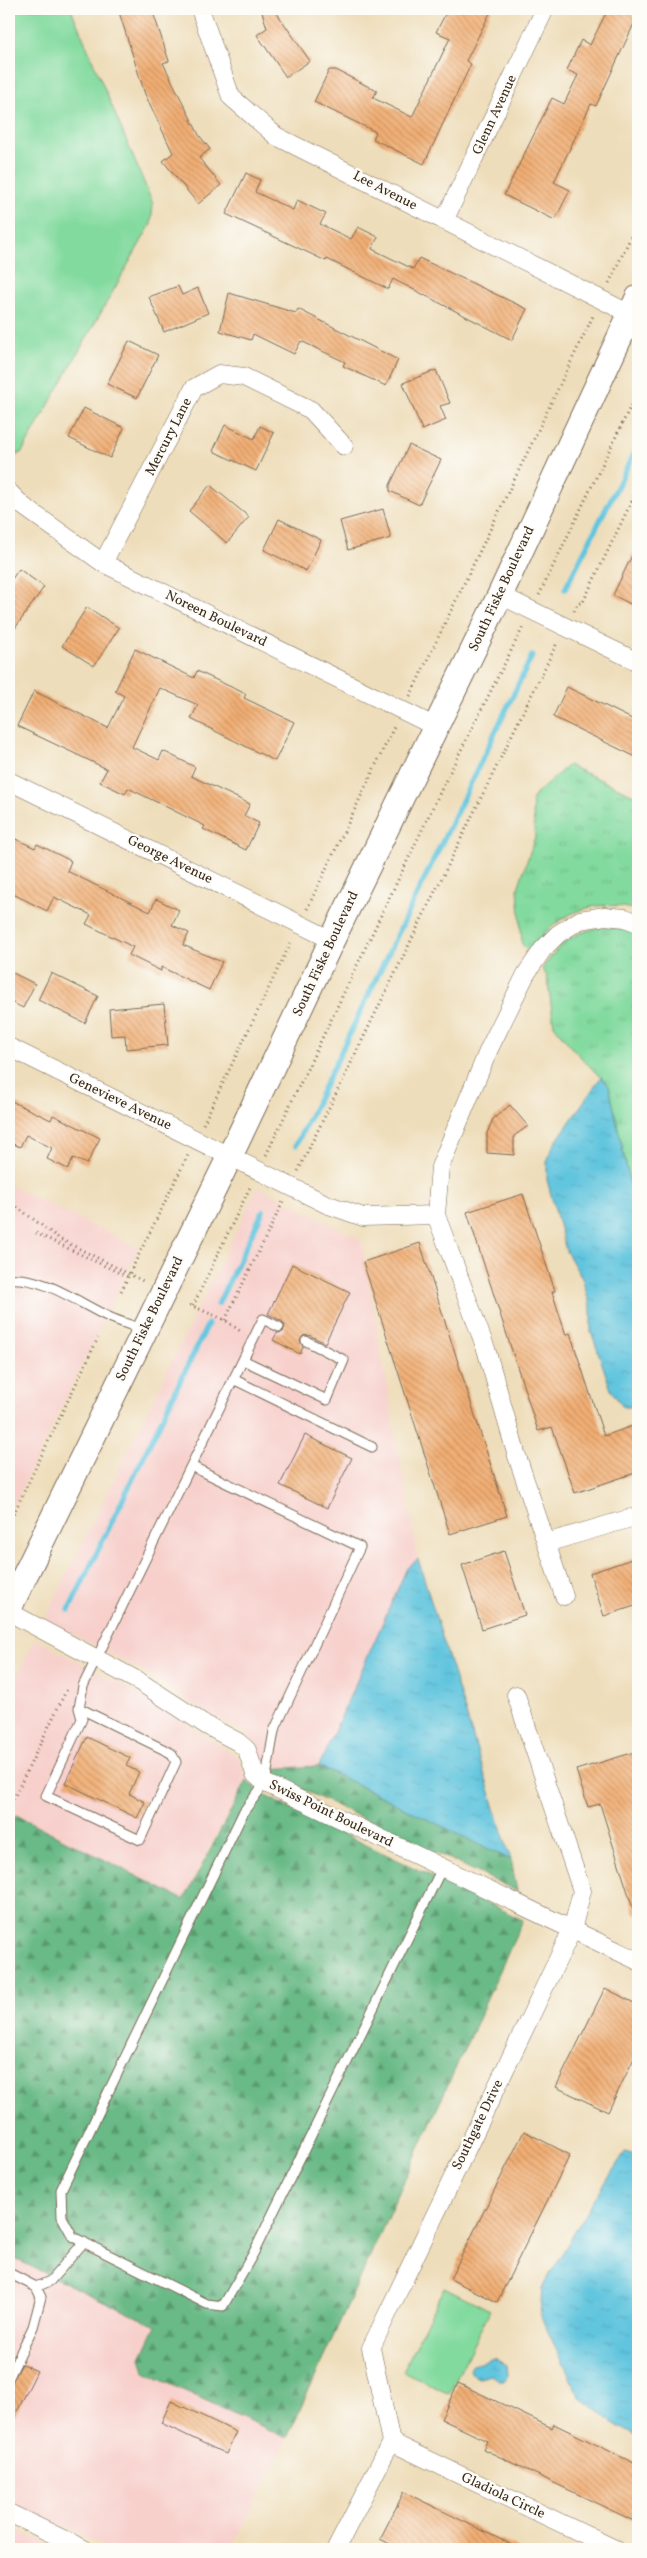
<svg xmlns="http://www.w3.org/2000/svg" width="647" height="2558" viewBox="0 0 647 2558" font-family="Vollkorn,serif">
<style>
.built{fill:#f7d0cc}
.grass{fill:url(#grass-tufts);stroke:#5e825e}
.forest{fill:url(#forest-firs);stroke:#527252}
.park{fill:#82da9f;stroke:#5e825e}
.water{fill:url(#water-ripples);stroke:#4e787e}
.lines{fill:none;stroke-linecap:round;stroke-linejoin:round}
.stream{stroke:#60c5de;stroke-width:5.5}
.building{fill:url(#building-back-hatch)}
.service-casing{stroke:#7a6955;stroke-width:11}
.minor-casing{stroke:#7a6955;stroke-width:19}
.secondary-casing{stroke:#7a6955;stroke-width:27}
.path{stroke:#7a6955;stroke-width:3;stroke-dasharray:1 4;stroke-linecap:butt}
.service{stroke:#fff;stroke-width:9}
.minor{stroke:#fff;stroke-width:18}
.secondary{stroke:#fff;stroke-width:25}
.labels{text-anchor:middle;dominant-baseline:central;stroke-width:4.5;stroke-linejoin:round;paint-order:stroke}
.street-label{font-size:14px;fill:#3b2a1e;stroke:#fdfcf7}
</style>
<defs>
<pattern id="grass-tufts" width="24" height="20" patternUnits="userSpaceOnUse" patternTransform="scale(1.25)"><rect width="24" height="20" fill="#82da9f"/><path d="M3 7l-1-3M5 7V3M7 7l1-3M15 17l-1-3M17 17v-4M19 17l1-3" fill="none" stroke="#71bb88"/></pattern>
<pattern id="forest-firs" width="22" height="20" patternUnits="userSpaceOnUse" patternTransform="scale(1.25)"><rect width="22" height="20" fill="#69ba86"/><path d="M5 1l3.5 6h-7zM16 11l3.5 6h-7z" fill="#58976d"/></pattern>
<pattern id="water-ripples" width="26" height="14" patternUnits="userSpaceOnUse" patternTransform="scale(1.25)"><rect width="26" height="14" fill="#60c5de"/><path d="M2 4q2-2 4 0t4 0M15 11q2-2 4 0t4 0" fill="none" stroke="#54a9be"/></pattern>
<pattern id="building-back-hatch" width="6" height="6" patternUnits="userSpaceOnUse" patternTransform="scale(1.25)"><rect width="6" height="6" fill="#f2af75"/><path d="M-1 5l2 2M0 0l6 6M5-1l2 2" fill="none" stroke="#c58f5f"/></pattern>
</defs>
<rect width="100%" height="100%" fill="#fdfcf7"/>
<filter id="ink" filterUnits="userSpaceOnUse"><feTurbulence type="fractalNoise" baseFrequency=".02" numOctaves="2"/><feDisplacementMap in="SourceGraphic" scale="10" xChannelSelector="R" yChannelSelector="G"/><feConvolveMatrix kernelMatrix="1 2 1 2 8 2 1 2 1" color-interpolation-filters="sRGB"/></filter>
<filter id="wash" filterUnits="userSpaceOnUse"><feTurbulence type="fractalNoise" baseFrequency=".0096" numOctaves="4" result="noise"/><feDisplacementMap in="SourceGraphic" scale="20" xChannelSelector="R" yChannelSelector="G"/><feGaussianBlur stdDeviation="1.12" result="paint"/><feColorMatrix in="noise" values="0 0 0 0 0 0 0 0 0 0 0 0 0 0 0 0 0 1.4 0 .05"/><feComposite in="paint" operator="in"/></filter>
<g filter="url(#wash)">
<rect width="100%" height="100%" fill="#eeddba"/>
<path class="built" d="M9 1185 139 1248 9 1515Z
M258 1187 361 1240 418 1559 407 1568 319 1766 267 1769 257 1746 244 1732 211 1716 146 1673 45 1619Z
M35 1639 135 1692 238 1757 247 1780 197 1870 184 1900 16 1816 9 1830V1692Z
M9 2256 156 2326 141 2358 146 2373 287 2438 231 2549H110L9 2501Z
M9 2526 58 2549H9Z"/>
<path class="grass" d="M568 765 638 797V911C593 895 555 915 529 952L522 944 518 888 535 837 532 798Z
M604 927 622 929 638 934V1211L635 1207 609 1086 572 1048 554 1025 547 976 542 969C560 943 572 932 604 927Z"/>
<path class="forest" d="M319 1766 511 1860 517 1891 297 1787 267 1769Z
M247 1780 260 1793 287 1807 523 1920 287 2438 146 2373 141 2358 156 2326 9 2256V1830L16 1815 184 1900Z"/>
<path class="park" d="M9 9H71L153 204 151 224 22 452 9 460Z
M444 2287 490 2310 449 2394 403 2371Z"/>
<path class="water" d="M601 1077 609 1086 635 1207 638 1211V1407H623L611 1390 591 1331V1309L583 1280 566 1251 547 1180V1162L553 1146Z
M418 1559 511 1860 319 1766 407 1568Z
M625 2152 638 2156V2437L616 2425 579 2396 540 2315 542 2288 588 2209Z
M494 2358 507 2365 508 2375 505 2380H498L491 2375 479 2378 472 2375 470 2370 473 2364Z"/>
<g class="lines">
<path class="stream" d="M565 589 638 446
M296 1145 532 656
M218 1304 263 1211
M69 1610 208 1324"/>
</g>
<g id="blocks">
<path class="building" d="M118 9H152L169 61 163 63 199 135 210 149 199 158 221 185 198 204 163 161 173 153 145 94Z
M261 9H274L310 61 286 77 257 35 267 28Z
M448 9H492L466 61 471 64 424 164 373 139 376 132 314 102 329 70H336L377 91 373 98 412 117 450 38 436 32Z
M608 9H638V15L596 106 591 104 554 182 570 190 555 220 504 195 552 98 564 104 578 75 567 70 581 40 590 45Z
M246 173 260 180 255 192 293 210 297 200 326 214 320 224 351 239 358 227 378 237 372 249 413 269 419 258 527 309 512 340 393 279 388 289 327 259 326 261 226 214Z
M178 286 182 295 198 288 208 313 164 332 149 297Z
M229 293 296 313 298 309 398 360 386 386 343 366 345 362 301 341 294 354 253 334 251 340 220 331Z
M129 341 158 355 137 398 107 384Z
M436 370 450 403 440 406 446 420 422 430 403 383Z
M84 408 124 428 110 458 69 438Z
M225 425 254 439 260 426 274 433 256 471 213 451Z
M409 445 441 460 419 505 390 491V485Z
M210 485 249 517 227 543 189 511Z
M383 509 391 538 348 550 340 521Z
M279 519 321 540 306 571 264 550Z
M638 543V608L613 595Z
M19 569 44 587 9 637V583Z
M87 607 119 628 94 666 62 646Z
M135 649 194 678 197 671 246 694 244 698 294 722 275 761 191 719 198 705 160 688 132 747 159 760 163 751 195 767 191 776 250 804 244 816 259 823 246 850 203 829 205 826 128 788 125 794 100 782 107 769 17 726 34 691 108 728 124 696 115 691Z
M567 687 638 722V758L553 717Z
M9 836 35 848 37 844 71 861 67 871 150 912 156 899 179 910 172 925 189 933 183 945 222 962 209 990 161 967V971L129 955 133 947 86 924 91 915 54 897 47 911 9 892Z
M9 971 35 984 23 1008 9 1001Z
M51 973 98 996 85 1023 38 1000Z
M164 1004 168 1045 126 1049 125 1035 111 1036 109 1009Z
M9 1100 51 1120 53 1115 100 1138 87 1164 73 1158 68 1169 47 1159 52 1148 26 1135 20 1147 9 1142Z
M510 1105 528 1126 514 1136V1155L487 1153V1133L493 1119Z
M523 1194 555 1291 552 1292 566 1335 570 1333 604 1436 638 1424V1472L575 1493 552 1427 538 1431 467 1212Z
M420 1243 507 1516 450 1534 363 1262Z
M292 1264 350 1292 325 1343 309 1335 303 1336 300 1341 303 1347 300 1354 273 1340 277 1333 283 1332 285 1326 282 1321 268 1314Z
M305 1435 352 1458 327 1508 280 1485Z
M504 1551 525 1615 482 1629 462 1565Z
M638 1557V1605L604 1616 590 1573Z
M87 1737 130 1758 126 1766 139 1772 129 1794 145 1802 137 1818 65 1783Z
M638 1751V1915H635L600 1804 588 1807 576 1770Z
M605 1988 638 2005V2050L608 2112 556 2087Z
M524 2131 570 2155 497 2302 450 2279Z
M22 2364 37 2371 9 2428V2387Z
M458 2383 552 2428 554 2424 638 2465V2523L483 2449 487 2441 441 2419Z
M171 2401 236 2432 226 2454 161 2423Z
M404 2492 520 2549H400L380 2539Z"/>
</g>
</g>
<g filter="url(#ink)">
<use href="#blocks" fill-opacity="0" stroke="#7a6955" stroke-width="1"/>
<g class="lines">
<defs>
<path id="service" d="M9 1279C42 1275 80 1304 109 1317 120 1322 131 1325 142 1329
M243 1360 327 1400 344 1360 306 1341
M233 1379 372 1447
M191 1466 360 1547 274 1731 265 1783 244 1811 61 2190 62 2217 73 2237 207 2304 223 2306 253 2254 442 1868
M79 1708 171 1753 176 1762 140 1840 46 1796 82 1719 79 1708 83 1686 263 1319 279 1327
M9 2273 36 2287 41 2297 33 2327 9 2377
M36 2287 50 2281 84 2242"/>
<path id="minor" d="M200 9 231 97 276 136 630 314
M444 221 545 9
M9 492 23 506 103 563 436 727
M103 563 194 388 219 374 244 377 311 410 344 446
M500 595 638 662
M9 781 332 940
M9 1047 326 1204 363 1217 436 1215
M546 1543 638 1516
M564 1596 516 1453 486 1349 436 1215 440 1167 489 1049 526 974 543 949 558 934 580 920 605 916 625 918 638 923
M9 1612 140 1682 206 1725 238 1742 247 1750 255 1774 265 1783 638 1961
M391 2442 615 2549
M9 2513 84 2549
M336 2549 391 2442 371 2348 572 1930 582 1891 516 1695"/>
<path id="secondary" d="M9 1608 230 1156 332 940 500 595 638 298"/>
</defs>
<use href="#service" class="service-casing"/>
<use href="#minor" class="minor-casing"/>
<use href="#secondary" class="secondary-casing"/>
<path class="path" d="M609 283 638 222
M539 595 638 391
M574 611 577 604 583 602 638 488
M410 696 594 314
M307 909 395 725
M203 1124 292 940
M266 1155 445 782 524 625
M298 1171 557 643
M9 1201 60 1239 145 1282
M36 1233 128 1277
M121 1291 188 1155
M190 1305 225 1320 240 1331 239 1334
M193 1306 251 1185
M225 1320 283 1202
M9 1523 98 1338
M9 1808 68 1687"/>
<use href="#service" class="service"/>
<use href="#minor" class="minor"/>
<use href="#secondary" class="secondary"/>
</g>
</g>
<g class="labels">
<g class="street-label">
<text transform="translate(495 115) rotate(-65)">Glenn Avenue</text>
<text transform="translate(385 191) rotate(27)">Lee Avenue</text>
<text transform="translate(169 437) rotate(-63)">Mercury Lane</text>
<text transform="translate(502 589) rotate(-65)">South Fiske Boulevard</text>
<text transform="translate(216 619) rotate(26)">Noreen Boulevard</text>
<text transform="translate(170 860) rotate(26)">George Avenue</text>
<text transform="translate(326 954) rotate(-65)">South Fiske Boulevard</text>
<text transform="translate(120 1102) rotate(26)">Genevieve Avenue</text>
<text transform="translate(150 1319) rotate(-64)">South Fiske Boulevard</text>
<text transform="translate(331 1814) rotate(26)">Swiss Point Boulevard</text>
<text transform="translate(478 2125) rotate(-64)">Southgate Drive</text>
<text transform="translate(503 2496) rotate(25)">Gladiola Circle</text>
</g>
</g>
<rect width="647" height="2558" fill="none" stroke="#fdfcf7" stroke-width="30"/>
</svg>
